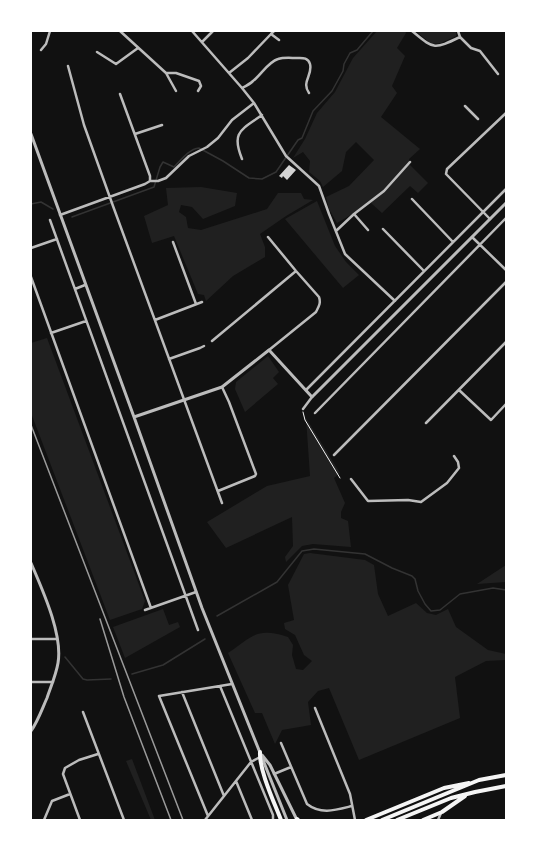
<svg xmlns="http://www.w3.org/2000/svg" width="537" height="851" viewBox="0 0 537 851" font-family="Bitter,serif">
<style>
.green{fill:#202020}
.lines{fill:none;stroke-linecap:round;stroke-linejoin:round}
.stream{stroke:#333;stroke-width:1.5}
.building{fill:#d3d3d3}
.path{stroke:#f5f5f5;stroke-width:1}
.minor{stroke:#bcbcbc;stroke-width:2.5}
.tertiary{stroke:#bcbcbc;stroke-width:3}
.primary{stroke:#f5f5f5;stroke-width:4}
.rail{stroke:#9a9a9a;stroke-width:1.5}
</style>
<rect width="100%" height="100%" fill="#111"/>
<path class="green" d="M377 31H405L406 33 397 48 405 56 392 86 397 93 381 117 420 149 409 159V164L428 183 418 193 410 186 382 213 371 203 337 223 329 209 326 197 349 186 374 160 356 142 346 152 342 171 323 187 320 181 309 172 310 161 303 152 293 158 305 139 317 113 335 92 353 58Z
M416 31H456V36L441 43 431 44Z
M201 187 237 193 235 206 203 219 192 207 181 205 179 212 186 217 188 228 201 230 267 209 278 193H301L304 199 313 200 286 216 260 234 265 247V257L233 276 206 301 204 295 198 294 174 236 152 243 144 216 168 205 166 188Z
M317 201 335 246 346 262 359 275 343 288 285 219Z
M47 338 145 601 142 609 110 620 31 413V343Z
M268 356 279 372 273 378 278 384 245 412 235 389 236 382Z
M306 418 340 473 334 478 345 503 341 512V518L348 521 351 547 313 544 302 546 286 562 285 557 293 546 292 517 226 548 207 522 267 486 310 476Z
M310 553 365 560 374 565 378 594 388 616 416 603 427 613 436 615 448 609 456 627 488 650 506 654V660L486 661 455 677 460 718 359 760 329 688 318 691 308 702 311 725 282 730 275 744 262 713H255L228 653C253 636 256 627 288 637L293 645 292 655 296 669 303 670 312 661 304 655 295 635 285 629 284 623 294 620 288 585 304 554Z
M506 565V582L477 584Z
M163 609 169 625 178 622 180 627 125 658 113 627Z
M132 759 155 820H151L126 761Z"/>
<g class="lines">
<path class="stream" d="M31 204 41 202 53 209
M72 217 154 187 160 167 163 162 174 167C181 160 189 149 199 148L223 161 249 178 262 179 276 172 298 140 302 138 313 111 332 91 343 71 344 64 350 53 357 50 373 31
M217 616 277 582 302 551 314 549 365 554 392 568 412 576 415 579 418 591 425 604 431 611 440 610 460 594 493 588 506 590
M65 657 83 679 87 680 111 679
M132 674 163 665 205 639"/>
</g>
<path class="building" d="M289 165 296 170 287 180 283 176 282 178 279 176Z"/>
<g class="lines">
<path class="path" d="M303 412 305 420 340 478"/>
<path class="minor" d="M120 31 166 73H176L199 81 201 86 198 91
M192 31 242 88 254 103 286 156 319 186 329 214 345 254 395 301
M412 31C434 49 433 50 460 37
M458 31 460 37 471 48 480 51 498 74
M271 34 274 31
M202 42 213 31
M41 50 46 44 50 31
M97 52 116 64 138 48
M68 66 84 125 113 206 222 503
M166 73 176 91
M229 73 248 58 271 34 279 40
M242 88C246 86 250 84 253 81 261 75 268 62 278 59 284 57 291 58 297 58 302 58 308 57 310 64 313 75 301 82 309 93
M120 94 150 176V181
M465 106 478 119
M135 134 162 125
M242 159C231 132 241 130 262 115
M412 199 453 242
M354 214 384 191 410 162
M60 215 145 184 150 181H158L166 178 189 156 207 147 218 138 232 120 254 103
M490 219 446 174 447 169 506 113
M50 220 198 630
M383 229 424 271
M336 231 354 214 368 230
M268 237 296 271 319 297C321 303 319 306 316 312L269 350
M472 237 506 270
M173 242 196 304
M31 248 57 239
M31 277 151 608
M75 289 85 285
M155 320 202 302
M51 333 86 321
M212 341 296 271
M169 359 200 348 204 346
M306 390 506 189
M459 390 491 420 506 404
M303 409 312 397
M315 413 506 218
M426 423 506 342
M334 455 506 282
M351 479 368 501 408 500 421 502 447 483 459 468 458 462 454 456
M218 491 255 476 256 474 229 402 222 387
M145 610 196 592
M31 639H57
M31 682H53
M220 686 273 815V820
M182 692 224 796
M315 708 350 794 355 820
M83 712 124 820
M281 743 307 804C321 815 336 810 352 806
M274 774 291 767
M236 781 252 820
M208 816 159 696 232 684
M44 820 52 801 70 794
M80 820 63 774 65 768 79 760 98 754
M205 820 251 762 260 757
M438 820 441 813"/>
<path class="tertiary" d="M31 134 134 417 202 608 287 820
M134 417 222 387 269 350 312 397 506 203
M31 563C42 589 63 634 58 663 56 675 51 686 47 698 42 709 38 721 31 731
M262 755 270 765 297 820"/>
<path class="primary" d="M260 752C259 770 274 802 281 820
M297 819 298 820
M366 820 444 788 469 783
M382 820 479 780 506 775
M397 820 451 798 475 792 506 786
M423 820 442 812 465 796"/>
<path class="rail" d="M31 425 183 820
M100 619 124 697 171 820"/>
</g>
<rect width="537" height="851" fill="none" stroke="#ffffff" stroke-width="64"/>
</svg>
